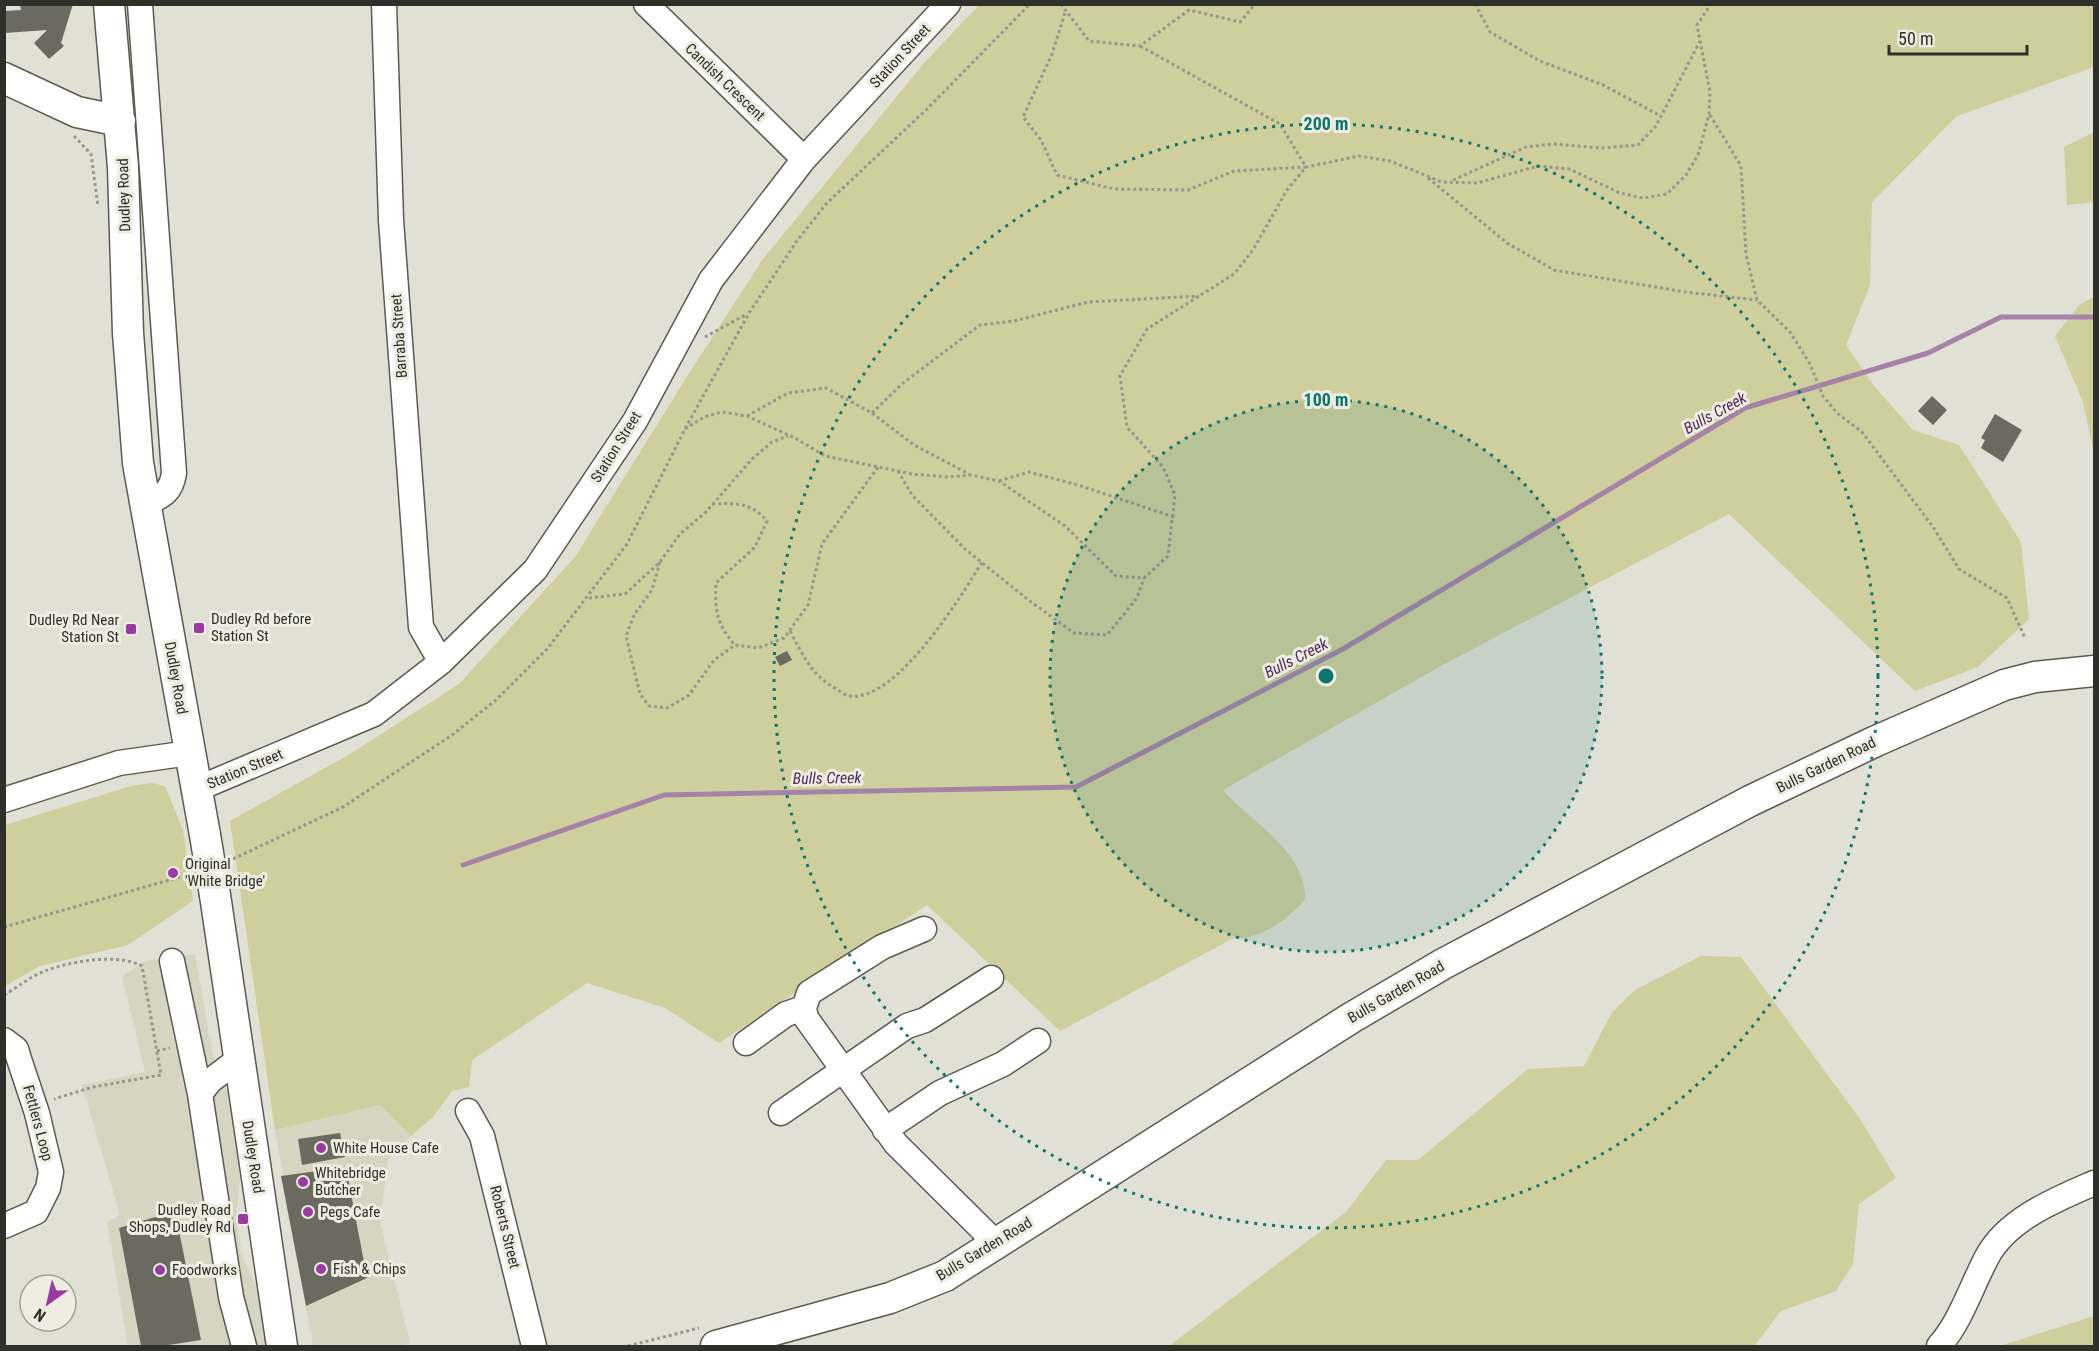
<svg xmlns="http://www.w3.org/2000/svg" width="2099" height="1351" viewBox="0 0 2099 1351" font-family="'Roboto Condensed',sans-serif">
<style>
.built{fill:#d5d5c2}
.green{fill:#cfce9d}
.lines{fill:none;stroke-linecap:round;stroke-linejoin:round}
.stream{stroke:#a483a7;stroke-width:5}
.building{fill:#6a6a60}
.minor-casing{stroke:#5a5a50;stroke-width:27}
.major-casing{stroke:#5a5a50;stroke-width:33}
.path{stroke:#97978e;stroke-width:3;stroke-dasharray:3 3;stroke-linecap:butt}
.minor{stroke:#fff;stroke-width:24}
.major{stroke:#fff;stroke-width:30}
.major-bridge-casing{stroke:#5a5a50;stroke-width:33;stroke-linecap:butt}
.major-bridge{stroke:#fff;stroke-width:30}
.ring{fill:none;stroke:#0f766e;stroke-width:3;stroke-dasharray:3 6}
.poi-dot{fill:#9a3ba4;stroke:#edede1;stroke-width:2}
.labels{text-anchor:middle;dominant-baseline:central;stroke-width:6;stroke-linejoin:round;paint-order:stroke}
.street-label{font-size:15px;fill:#30302b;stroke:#edede1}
.poi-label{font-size:15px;fill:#30302b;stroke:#edede1;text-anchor:start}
.water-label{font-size:16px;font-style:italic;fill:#562a5b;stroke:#edede1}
.centre{fill:#0f766e;stroke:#edede1;stroke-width:3}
.ring-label{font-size:18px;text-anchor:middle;font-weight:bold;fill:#0f766e;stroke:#edede1;stroke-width:6;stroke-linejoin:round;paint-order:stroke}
</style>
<rect width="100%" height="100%" fill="#e0e0d4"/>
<path class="built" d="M195 954 213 1056 228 1095 240 1179 236 1216 242 1255 256 1286 266 1346H128L107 1222 120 1215 82 1085 145 1072 122 977 145 961Z
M380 1105 411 1136 388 1160 380 1221 410 1343 402 1346H313L275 1130Z"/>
<path class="green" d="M979 5H2094V67L1957 116 1872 202 1870 285 1846 345 1874 386 1913 430 1959 445 2021 542 2029 619 1978 667 1915 691 1729 514 1439 667 1223 790C1251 822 1307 852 1305 900 1287 920 1261 939 1234 938L1060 1031 927 905 719 1043 665 1008 587 983 472 1060 469 1087 452 1091 433 1117 411 1136 380 1105 275 1130 230 821 350 754 459 684 575 557 686 378 763 259 925 62Z
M2094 132V202L2067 205 2064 147Z
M2094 297V454L2083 402 2055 336 2080 304Z
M152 783 165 786 183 830 193 901 128 945 40 966 5 986V825L131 786Z
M1701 956 1741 957 1860 1119 1896 1178 1859 1204 1853 1264 1836 1291 1781 1311 1754 1346H1169L1346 1212 1386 1160H1418L1528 1069 1584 1066 1612 1012 1635 990Z
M2094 1316V1346H2000Z"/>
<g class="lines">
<path class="stream" d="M463 865 664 795 1076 787 1343 649 1745 408 1928 353 2001 317H2094"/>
</g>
<path class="building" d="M20 4H73L61 43 64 46 49 59 34 43 47 30 5 33 4 11 21 10Z
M1932 396 1947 410 1933 425 1918 411Z
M1995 414 2022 430 2003 462 1981 448 1985 440 1981 438Z
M787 651 792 660 780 666 775 657Z
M340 1133 345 1157 302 1165 298 1139Z
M346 1167 367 1278 306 1306 281 1176Z
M175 1211 201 1340 162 1346H141L119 1228Z"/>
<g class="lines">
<defs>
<path id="minor" d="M140 4 174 473C171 493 162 496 145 504
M384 4 391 220 421 627 441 662
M646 4 804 159
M197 789 374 714 441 662 535 570 635 421 711 280 804 159 948 4
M4 800 119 763 189 753
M924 929 882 947 809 993 804 1008 806 1018 896 1144 996 1243
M172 961 200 1094
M4 1040 16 1049 19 1059 37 1113 51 1172 48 1188 36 1212 4 1226
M746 1043 786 1014 804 1008
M239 1059 210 1081 200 1094 231 1297 244 1346
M468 1111 482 1136 534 1346
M781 1113 907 1026 925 1020 991 978
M885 1130 940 1093 1003 1064 1038 1041
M1939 1346C1961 1321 1971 1287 1987 1257 2007 1219 2057 1199 2094 1183"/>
<path id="major" d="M109 4 123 167 128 333 138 463 205 835
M4 78 77 112 120 121
M215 895 282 1346
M716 1346 890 1298 945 1276 1351 1018 1443 964 1586 888 1750 801 1876 741 2004 685 2035 677 2094 671"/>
</defs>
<use href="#minor" class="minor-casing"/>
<use href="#major" class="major-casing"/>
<path class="path" d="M1061 4 1089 41 1140 46 1189 10 1240 22 1255 4
M1475 4 1490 32 1540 61 1603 85 1661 116
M1065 13 1052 54 1023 117 1041 140 1057 175 1114 189 1188 190 1234 171 1306 167 1280 124 1140 46
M1710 115 1741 166 1746 254 1757 300 1790 332 1810 364 1823 396 1837 413 1862 432 1933 527 1959 569 2007 598 2025 638
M74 136 91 154 98 206
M1428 178 1507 243 1554 270 1685 292 1757 300
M1453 180 1526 147 1554 144 1602 148 1638 145 1656 126 1700 41
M705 337 747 314
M872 413 903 383 980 325 1014 321 1088 302 1199 296
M747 416 788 393 826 388 872 413 914 445 969 474
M685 429 704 417 722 412 747 416 795 438 825 456 912 474 946 477 971 475 999 481 1065 526 1116 576 1144 578 1168 556 1175 495 1163 467 1127 427 1120 376 1147 329 1234 274 1253 250 1287 190 1306 167 1359 156 1390 161 1442 182 1477 183 1538 166 1569 169 1620 193 1643 198 1667 194 1686 175 1698 155 1709 114 1710 92 1697 25 1711 4
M898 471 912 495 965 549 1031 602 1074 633 1107 635 1137 598 1144 578
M999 481 1029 472 1078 485 1174 517
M712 504C735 503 751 502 767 521L755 547 716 583C715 611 716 623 735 645
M660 562 652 590 634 615 626 636 640 694 649 706 667 708 689 695 714 660 735 645 758 648 784 638 808 605 822 544 878 467
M589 598 625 594 660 562 680 534 706 512 752 459 772 442 788 436
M790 631C804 657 811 675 838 690 841 692 846 696 850 696 896 702 961 597 982 562
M233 859 343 807 452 735 496 700 548 648 627 544 685 429 749 313 797 241 826 204 927 109 1030 4
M4 927 187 875
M4 995C18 987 31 976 45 971 70 961 118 953 142 966L161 1075 93 1087 54 1099
M157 1051 170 1048
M628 1346 699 1328"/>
<use href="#minor" class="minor"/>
<use href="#major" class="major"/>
<defs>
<path id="major-bridge" d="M205 835 215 895"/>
</defs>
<use href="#major-bridge" class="major-bridge-casing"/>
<use href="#major-bridge" class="major-bridge"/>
</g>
<circle cx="1326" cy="676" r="276" fill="#0f766e" fill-opacity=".12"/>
<g class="ring">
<circle cx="1326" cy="676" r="276"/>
<circle cx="1326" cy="676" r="552"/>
</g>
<g class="poi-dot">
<rect x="193" y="622" width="12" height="12" rx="3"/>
<rect x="125" y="623" width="12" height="12" rx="3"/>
<circle cx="173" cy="873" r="6"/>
<circle cx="321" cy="1148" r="6"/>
<circle cx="303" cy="1182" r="6"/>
<circle cx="308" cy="1212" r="6"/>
<rect x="237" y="1213" width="12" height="12" rx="3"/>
<circle cx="321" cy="1269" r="6"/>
<circle cx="160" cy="1270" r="6"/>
</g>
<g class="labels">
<g class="street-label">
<text transform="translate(900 56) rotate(-47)">Station Street</text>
<text transform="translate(725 82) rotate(44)">Candish Crescent</text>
<text transform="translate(124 195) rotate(-92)">Dudley Road</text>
<text transform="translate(399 336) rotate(-94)">Barraba Street</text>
<text transform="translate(616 447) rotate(-58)">Station Street</text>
<text transform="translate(176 678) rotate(80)">Dudley Road</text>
<text transform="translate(1826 765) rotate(-26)">Bulls Garden Road</text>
<text transform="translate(245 769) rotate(-23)">Station Street</text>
<text transform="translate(1396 992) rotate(-30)">Bulls Garden Road</text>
<text transform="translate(38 1123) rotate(75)">Fettlers Loop</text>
<text transform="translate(253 1157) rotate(81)">Dudley Road</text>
<text transform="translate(505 1227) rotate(76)">Roberts Street</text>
<text transform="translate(984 1249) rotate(-31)">Bulls Garden Road</text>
</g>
<g class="poi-label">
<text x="211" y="619">Dudley Rd before<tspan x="211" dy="17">Station St</tspan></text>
<text x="119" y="620" text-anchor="end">Dudley Rd Near<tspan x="119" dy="17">Station St</tspan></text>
<text x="185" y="864">Original<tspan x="185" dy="17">'White Bridge'</tspan></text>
<text x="333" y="1148">White House Cafe</text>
<text x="315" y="1173">Whitebridge<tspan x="315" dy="17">Butcher</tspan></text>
<text x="231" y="1210" text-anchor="end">Dudley Road<tspan x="231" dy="17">Shops, Dudley Rd</tspan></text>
<text x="320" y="1212">Pegs Cafe</text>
<text x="333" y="1269">Fish &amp; Chips</text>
<text x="172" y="1270">Foodworks</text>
</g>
<g class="water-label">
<text transform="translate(1715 413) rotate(-29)">Bulls Creek</text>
<text transform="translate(1296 658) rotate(-27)">Bulls Creek</text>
<text transform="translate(827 778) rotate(-1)">Bulls Creek</text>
</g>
</g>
<circle cx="1326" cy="676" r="9" class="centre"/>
<g class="ring-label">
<text x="1326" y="130">200 m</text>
<text x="1326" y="406">100 m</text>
</g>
<rect width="2099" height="1351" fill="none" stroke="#30302b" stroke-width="12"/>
<g transform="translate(48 1303) rotate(214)"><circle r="28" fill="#edede1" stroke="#a1a198" stroke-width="1.5"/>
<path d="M0-4.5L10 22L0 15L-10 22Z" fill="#9a3ba4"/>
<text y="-9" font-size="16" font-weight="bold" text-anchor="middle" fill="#30302b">N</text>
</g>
<path d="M1889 45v9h138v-9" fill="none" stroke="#30302b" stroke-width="3"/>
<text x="1898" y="45" font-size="18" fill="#30302b" stroke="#edede1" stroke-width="4.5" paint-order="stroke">50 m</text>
</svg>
